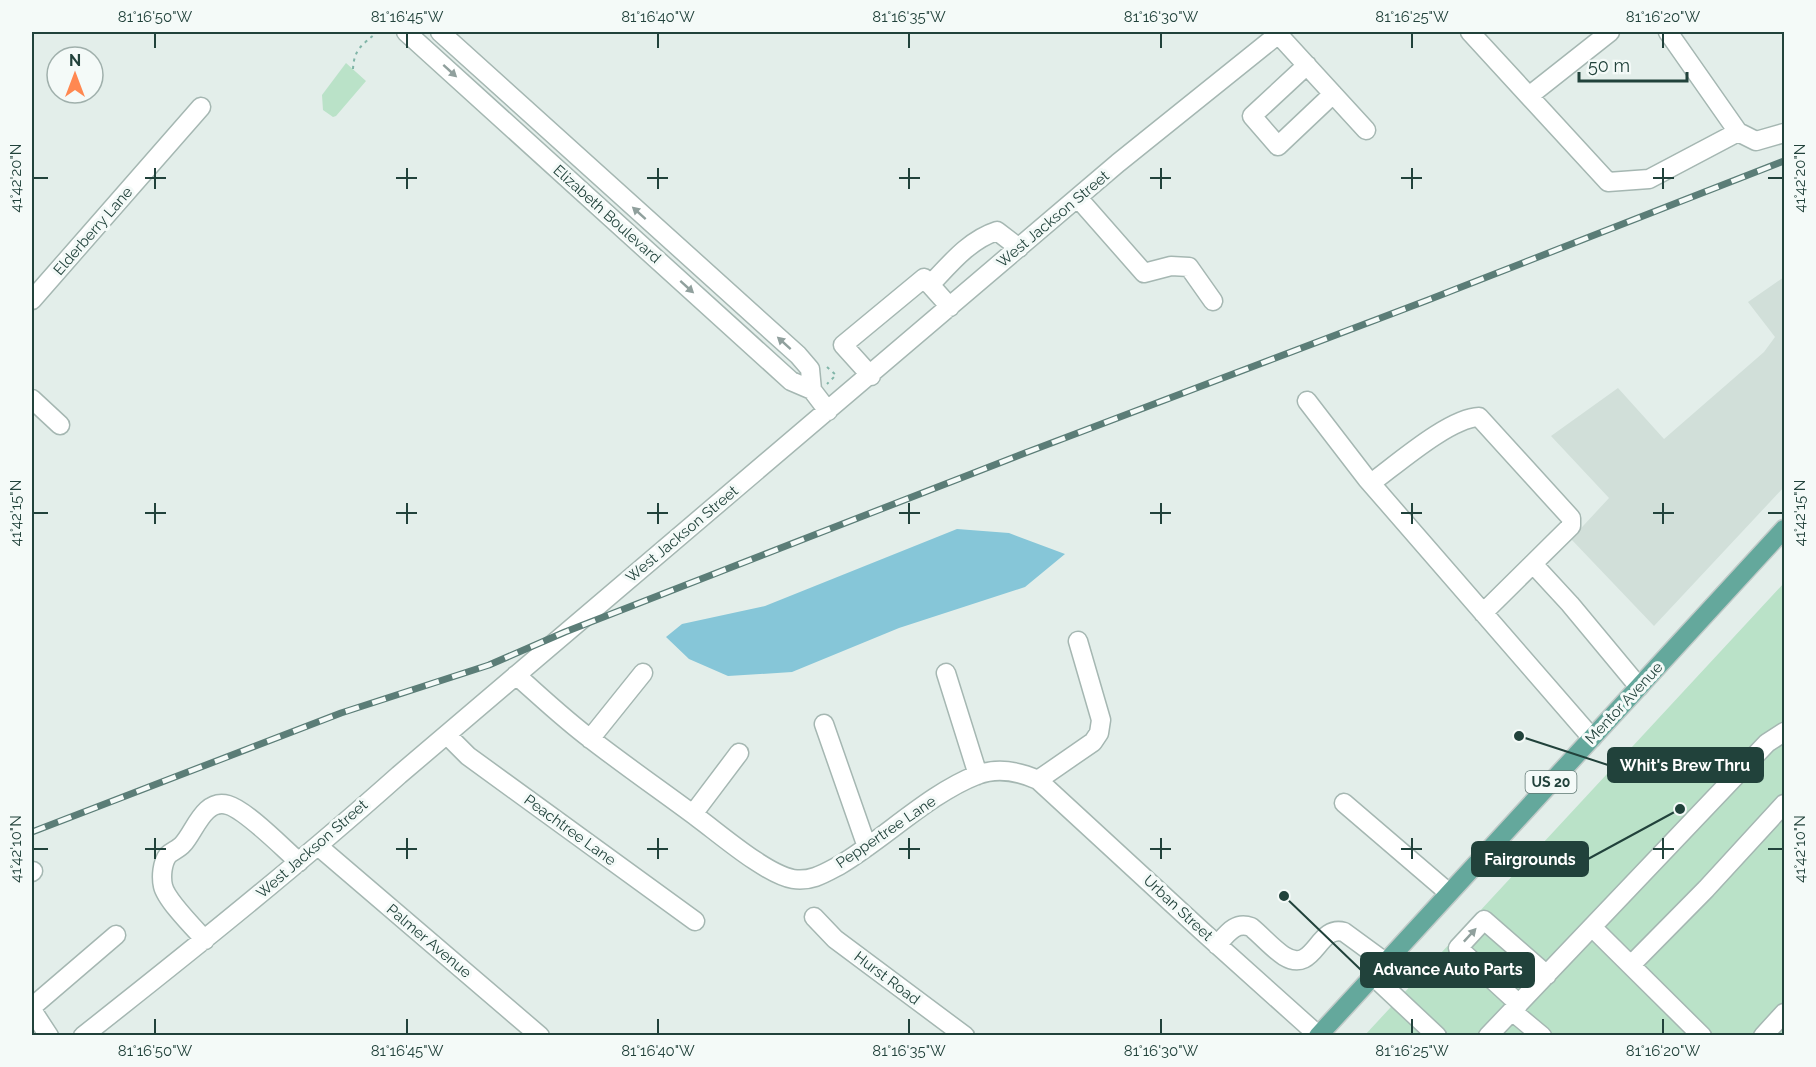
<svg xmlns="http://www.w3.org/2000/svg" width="1816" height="1067" viewBox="0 0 1816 1067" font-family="Raleway,sans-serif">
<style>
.built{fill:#d1dfd9}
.green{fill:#bae2c8}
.water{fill:#86c6d8}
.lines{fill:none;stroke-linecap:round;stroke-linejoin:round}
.minor-casing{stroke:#a5b7b2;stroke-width:21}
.major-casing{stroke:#c1cac8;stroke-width:21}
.path{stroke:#81b5a8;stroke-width:2;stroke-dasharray:3 4.5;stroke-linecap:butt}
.minor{stroke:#fff;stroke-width:18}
.major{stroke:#64a89c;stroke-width:18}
.rail-casing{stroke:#5b7d77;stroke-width:7}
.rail{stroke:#f4faf8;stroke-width:4.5;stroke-dasharray:14;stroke-linecap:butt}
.oneway{fill:#90a09d}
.ticks{fill:none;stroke:#21423b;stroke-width:2}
.labels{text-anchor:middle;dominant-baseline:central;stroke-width:6;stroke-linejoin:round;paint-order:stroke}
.shield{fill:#f4faf8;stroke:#607974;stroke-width:1.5}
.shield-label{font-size:14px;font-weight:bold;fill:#21423b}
.street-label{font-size:15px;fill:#21423b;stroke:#f4faf8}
.leader{fill:none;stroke:#21423b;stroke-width:2}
.callout-dot{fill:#21423b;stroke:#f4faf8;stroke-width:2}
.callout{fill:#21423b;stroke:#21423b;stroke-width:2}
.callout-label{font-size:16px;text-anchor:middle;font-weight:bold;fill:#fff}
.neatline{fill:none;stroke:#21423b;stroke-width:2}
.ticks-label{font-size:15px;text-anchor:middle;fill:#21423b}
</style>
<rect width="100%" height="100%" fill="#e3eeea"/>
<path class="built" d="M1784 277V487L1654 626 1571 539 1609 498 1551 436 1618 388 1664 439 1764 352 1775 337 1748 302Z"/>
<path class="green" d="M346 63 366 81 336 116 333 117 323 110 322 95Z
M1784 583V1035H1365Z"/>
<path class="water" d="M957 529 1009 533 1065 554 1025 587 899 628 792 672 728 676 689 659 666 637 682 624 765 606Z"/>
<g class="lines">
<defs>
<path id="minor" d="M406 32 791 381 812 390 828 411
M440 32 798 355 810 369 812 390
M1470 32 1608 182 1649 179 1738 132 1668 32
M1278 34 1366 130
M1307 65 1252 116 1278 146 1333 94
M1529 96 1610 32
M1738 132 1756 141 1784 133
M1078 198 1144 273 1171 266 1189 267 1213 301
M930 285C950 264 969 240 997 231L1019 248
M32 300 201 107
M871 376 843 345 924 278 950 307
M32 399 60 425
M1307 401 1367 479 1592 738
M1371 483C1396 465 1449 418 1479 417L1571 518V526L1483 613
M1534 565 1570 604 1639 687
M946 673 978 775
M516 675C541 697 565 720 592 740 627 767 663 792 698 818 721 835 766 874 793 879 811 882 825 873 840 865 884 839 930 793 977 775 998 767 1018 771 1038 780L1093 742 1099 733 1101 720 1078 641
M824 724 867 847
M447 735 468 756 695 921
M590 739 643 673
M1038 780 1202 931 1319 1036
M1344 803 1449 893
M693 814 739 753
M318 846 540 1036
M32 872 33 871
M814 917 835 939 965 1036
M1592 927 1702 1036
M205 940C195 929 166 900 163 886 161 877 162 863 168 855 172 851 179 849 183 844 195 831 204 798 228 805 246 810 283 848 299 862
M1217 945C1227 934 1235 921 1251 927 1262 936 1272 948 1284 956 1315 975 1317 924 1344 932L1385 962
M1631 965 1706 889 1784 804
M1373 976 1437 1036
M1519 1004 1458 948 1484 920 1547 975
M32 1007 116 935
M32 1010 49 1036
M1512 1011 1542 1036
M83 1036C191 951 297 866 399 775L1118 163 1281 32
M1488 1036 1767 743 1784 732
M1763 1036 1784 1013"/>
<path id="major" d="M1318 1036 1784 529"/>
</defs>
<use href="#minor" class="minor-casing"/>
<use href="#major" class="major-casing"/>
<path class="path" d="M353 69C354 48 363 45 377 32
M827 367 836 375 827 384"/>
<use href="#minor" class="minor"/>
<use href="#major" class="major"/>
<defs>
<path id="rail" d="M32 832 341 713 489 665 565 632 1025 453 1428 300 1784 161"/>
</defs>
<use href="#rail" class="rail-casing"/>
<use href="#rail" class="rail"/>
</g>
<defs><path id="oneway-solid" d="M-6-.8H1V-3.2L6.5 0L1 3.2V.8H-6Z" transform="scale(1.5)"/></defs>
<g class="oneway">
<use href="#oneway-solid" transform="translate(450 71) rotate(42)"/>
<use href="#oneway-solid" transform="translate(639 213) rotate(-138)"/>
<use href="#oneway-solid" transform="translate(687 287) rotate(42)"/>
<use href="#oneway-solid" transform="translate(784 343) rotate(-138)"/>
<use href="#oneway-solid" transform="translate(1470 935) rotate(-47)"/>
</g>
<path class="ticks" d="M155 33V48M407 33V48M658 33V48M909 33V48M1161 33V48M1412 33V48M1663 33V48M155 168V189M407 168V189M658 168V189M909 168V189M1161 168V189M1412 168V189M1663 168V189M33 178H48M145 178H166M396 178H417M647 178H668M899 178H920M1150 178H1171M1401 178H1422M1653 178H1674M1768 178H1783M155 503V524M407 503V524M658 503V524M909 503V524M1161 503V524M1412 503V524M1663 503V524M33 513H48M145 513H166M396 513H417M647 513H668M899 513H920M1150 513H1171M1401 513H1422M1653 513H1674M1768 513H1783M155 838V859M407 838V859M658 838V859M909 838V859M1161 838V859M1412 838V859M1663 838V859M33 849H48M145 849H166M396 849H417M647 849H668M899 849H920M1150 849H1171M1401 849H1422M1653 849H1674M1768 849H1783M155 1019V1034M407 1019V1034M658 1019V1034M909 1019V1034M1161 1019V1034M1412 1019V1034M1663 1019V1034"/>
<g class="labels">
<rect class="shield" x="1525.5" y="771" width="51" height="22" rx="4.5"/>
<g class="shield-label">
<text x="1551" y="782">US 20</text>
</g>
<g class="street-label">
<text transform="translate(607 214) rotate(42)">Elizabeth Boulevard</text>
<text transform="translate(1053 219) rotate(-40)">West Jackson Street</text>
<text transform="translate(93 231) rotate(-49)">Elderberry Lane</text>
<text transform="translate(682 534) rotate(-40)">West Jackson Street</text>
<text transform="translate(1624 703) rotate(-47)">Mentor Avenue</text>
<text transform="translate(570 830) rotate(36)">Peachtree Lane</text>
<text transform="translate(886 832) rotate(-34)">Peppertree Lane</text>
<text transform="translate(312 849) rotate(-41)">West Jackson Street</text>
<text transform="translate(1178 908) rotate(43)">Urban Street</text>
<text transform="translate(429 941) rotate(40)">Palmer Avenue</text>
<text transform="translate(887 978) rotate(37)">Hurst Road</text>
</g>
</g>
<path class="leader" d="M1519 736L1608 765M1680 809L1588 859M1284 896L1361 970"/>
<g class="callout-dot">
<circle cx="1519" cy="736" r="6"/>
<circle cx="1680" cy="809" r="6"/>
<circle cx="1284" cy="896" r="6"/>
</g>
<g class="callout">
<rect x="1608" y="748" width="155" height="34" rx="6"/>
<rect x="1472" y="842" width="116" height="34" rx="6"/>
<rect x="1361" y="953" width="173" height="34" rx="6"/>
</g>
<g class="callout-label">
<text x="1685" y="771">Whit's Brew Thru</text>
<text x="1530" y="865">Fairgrounds</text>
<text x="1448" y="975">Advance Auto Parts</text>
</g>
<rect width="1816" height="1067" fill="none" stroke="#f4faf8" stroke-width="66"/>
<g transform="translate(75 75)"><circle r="28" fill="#f4faf8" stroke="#a0b0ac" stroke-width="1.5"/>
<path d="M0-4.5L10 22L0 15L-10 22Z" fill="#ff8851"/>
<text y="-9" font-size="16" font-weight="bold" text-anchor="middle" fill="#21423b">N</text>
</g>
<path d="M1579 72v9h108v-9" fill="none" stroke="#21423b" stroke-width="3"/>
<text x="1588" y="72" font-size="18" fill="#21423b" stroke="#f4faf8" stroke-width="4.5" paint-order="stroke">50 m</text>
<rect x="33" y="33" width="1750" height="1001" class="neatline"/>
<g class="ticks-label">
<text x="155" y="22">81°16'50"W</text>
<text x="407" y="22">81°16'45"W</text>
<text x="658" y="22">81°16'40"W</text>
<text x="909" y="22">81°16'35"W</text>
<text x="1161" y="22">81°16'30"W</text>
<text x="1412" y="22">81°16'25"W</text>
<text x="1663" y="22">81°16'20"W</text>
<text transform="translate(16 178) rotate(-90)" y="5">41°42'20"N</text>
<text transform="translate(1800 178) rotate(-90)" y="5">41°42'20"N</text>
<text transform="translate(16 513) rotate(-90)" y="5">41°42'15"N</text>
<text transform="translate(1800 513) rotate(-90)" y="5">41°42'15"N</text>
<text transform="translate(16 849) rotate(-90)" y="5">41°42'10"N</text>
<text transform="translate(1800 849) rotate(-90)" y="5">41°42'10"N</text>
<text x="155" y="1056">81°16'50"W</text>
<text x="407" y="1056">81°16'45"W</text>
<text x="658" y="1056">81°16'40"W</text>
<text x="909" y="1056">81°16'35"W</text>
<text x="1161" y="1056">81°16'30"W</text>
<text x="1412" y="1056">81°16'25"W</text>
<text x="1663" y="1056">81°16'20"W</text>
</g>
</svg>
